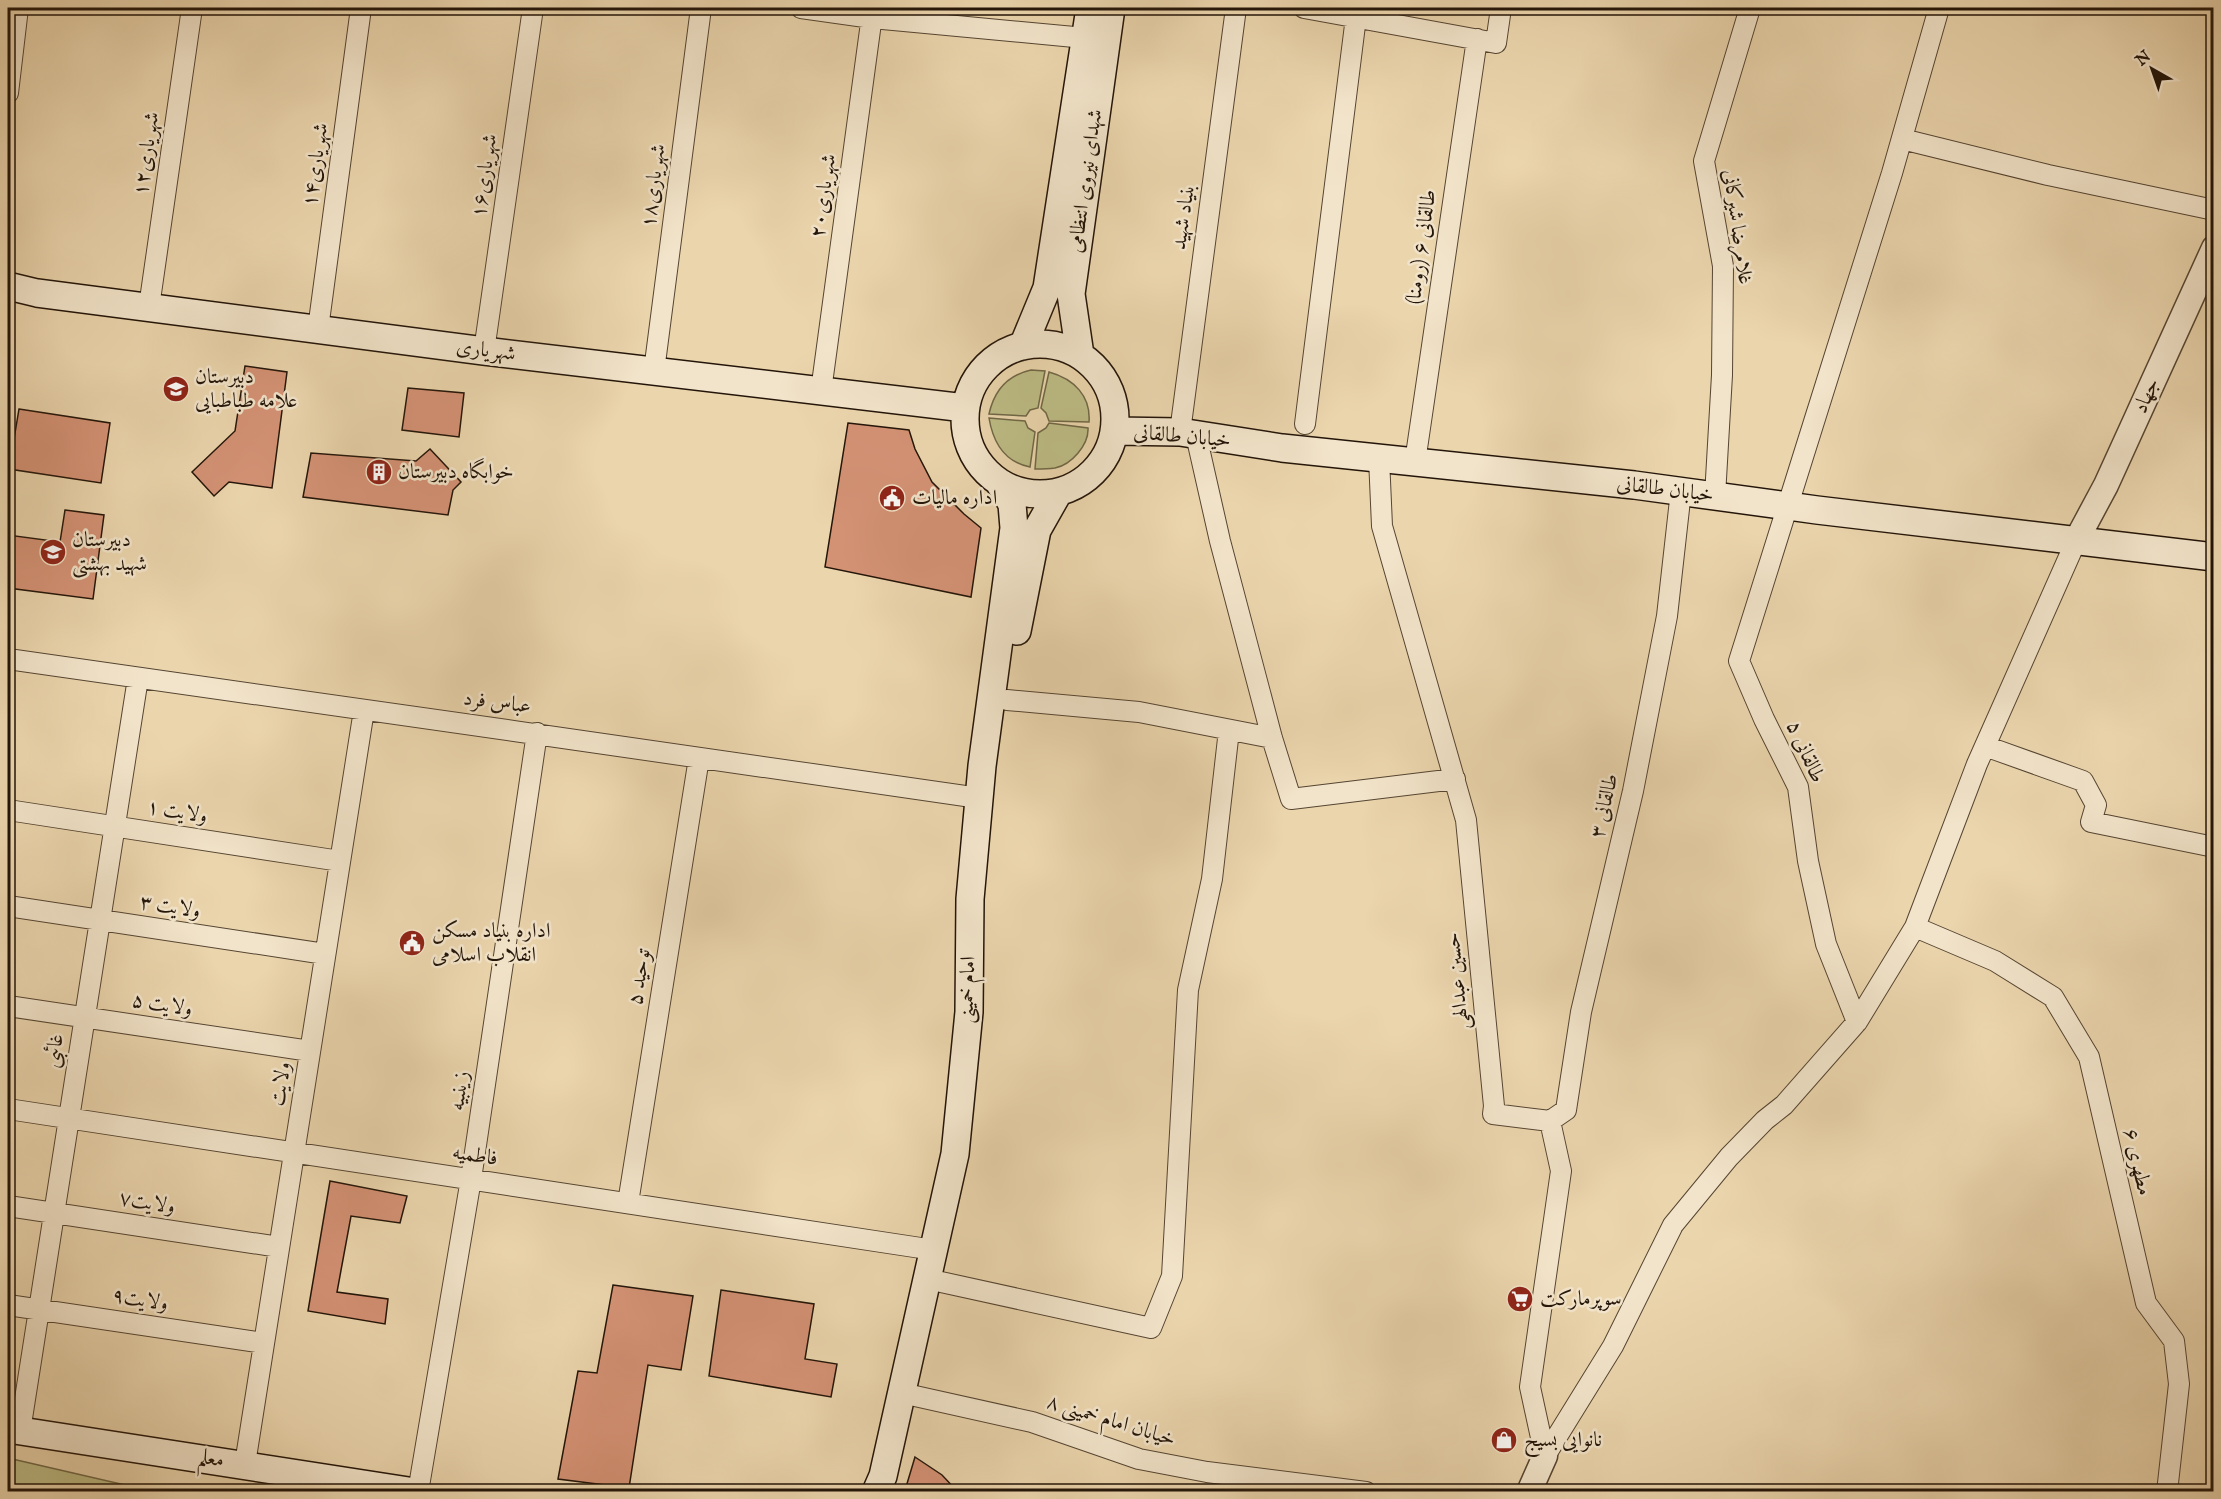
<svg xmlns="http://www.w3.org/2000/svg" width="2221" height="1499" viewBox="0 0 2221 1499" font-family="'IM FELL English',Amiri,serif">
<style>
.green{fill:#bdbc85;stroke:#706847;stroke-width:1.5}
.building{fill:#d49275;stroke:#231509;stroke-width:1.5}
.lines{fill:none;stroke-linecap:round;stroke-linejoin:round}
.minor-casing{stroke:#554532;stroke-width:22}
.tertiary-casing{stroke:#554532;stroke-width:27}
.secondary-casing{stroke:#231509;stroke-width:30}
.minor{stroke:#f2e4ca;stroke-width:20}
.tertiary{stroke:#f2e4ca;stroke-width:24}
.secondary{stroke:#f2e4ca;stroke-width:27}
.labels{text-anchor:middle;dominant-baseline:central;stroke-width:5;stroke-linejoin:round;paint-order:stroke}
.street-label{font-size:21px;fill:#231509;stroke:#f2e4ca}
.poi-label{font-size:21px;fill:#231509;stroke:#f2e4ca;text-anchor:start}
</style>
<rect width="100%" height="100%" fill="#ebd5ad"/>
<filter id="stains"><feTurbulence type="fractalNoise" baseFrequency=".00333" numOctaves="4"/><feColorMatrix values="0 0 0 0 .2 0 0 0 0 .09 0 0 0 0 .02 0 0 0 .5 -.17"/></filter>
<radialGradient id="worn" r=".72"><stop offset=".6" stop-color="#630" stop-opacity="0"/><stop offset="1" stop-color="#630" stop-opacity=".3"/></radialGradient>
<path class="green" d="M1031 370 1045 371 1038 408 1030 410 1026 416 989 414C994 391 1008 375 1031 370Z
M1049 372C1074 379 1091 396 1089 422L1049 421 1046 413 1041 408Z
M989 418 1025 421 1028 428 1035 432 1030 467C1004 462 993 442 989 418Z
M1049 423 1088 428C1089 445 1071 465 1055 468 1048 469 1041 469 1035 469L1038 433 1046 428Z
M8 1458 151 1491H8Z"/>
<path class="building" d="M245 366 287 372 272 488 229 482 214 496 192 472 235 431Z
M408 388 464 393 459 437 402 430Z
M19 409 110 423 101 483 9 469Z
M848 423 909 430 915 449 932 482 964 514 981 528 971 597 825 567Z
M430 449 461 482 453 490 448 515 303 497 311 453 416 461Z
M65 510 104 515 93 599 8 588V535L60 542Z
M330 1181 407 1196 400 1223 351 1216 337 1292 388 1299 385 1324 308 1311Z
M613 1285 693 1296 681 1370 648 1365 629 1488 558 1479 578 1371 597 1373Z
M721 1290 814 1304 805 1359 837 1364 831 1397 709 1376Z
M915 1457 942 1475 957 1491H911L906 1487Z"/>
<g class="lines">
<defs>
<path id="minor" d="M801 8 872 18 1085 38
M1304 8 1496 43 1501 8
M8 93 18 8
M1902 139 2048 175 2214 210
M149 307 192 8
M318 329 361 8
M484 351 533 8
M654 371 701 8
M821 391 873 8
M1305 424 1356 17
M1180 432 1236 8
M1196 435 1220 541 1272 738 1291 799 1455 779
M1379 458 1382 526 1466 820 1494 1106 1493 1114 1550 1121 1561 1171 1530 1387 1545 1456
M1415 462 1477 39
M1715 496 1722 375 1723 266 1704 161 1750 8
M8 659C331 706 656 750 979 798
M1007 700 1139 712 1272 738
M1985 746 2083 781 2096 805 2091 822 2214 847
M8 810 340 861
M8 906 325 954
M1915 927 1995 961 2053 997 2089 1057 2146 1303 2174 1341 2179 1384 2167 1492
M8 1006 310 1051
M1857 1022 1826 944 1808 861 1798 787 1764 719 1739 661 1892 173 1939 8
M8 1109 934 1250
M1550 1121 1566 1110 1581 1012 1633 791 1667 616 1681 491
M628 1203 699 758
M8 1206 279 1247
M941 1282 1151 1328 1172 1276 1188 990 1212 879 1229 730
M8 1305 264 1343
M915 1396 1032 1422 1139 1459 1207 1472 1366 1492
M20 1431 138 678
M1545 1456 1613 1346 1673 1225 1729 1157 1765 1120 1784 1105 1857 1022 1915 927 1977 764 2076 541
M245 1464 364 710
M418 1492 471 1179 537 733"/>
<path id="tertiary" d="M2076 541 2106 485 2214 248
M1529 1492 1545 1456"/>
<path id="secondary" d="M8 286 37 293 484 351 965 408
M965 419a75 75 0 1 1 150 0a75 75 0 1 1-150 0Z
M1023 346 1047 288 1090 8
M1080 355 1071 294 1111 8
M1115 431 1180 432 1282 448 1634 485 1817 510 2214 557
M1017 631 1037 530 1058 493
M8 1429 415 1492
M876 1492 883 1476 955 1154 969 1012 970 899 982 766 1014 528 1012 504 1000 484"/>
</defs>
<use href="#minor" class="minor-casing"/>
<use href="#tertiary" class="tertiary-casing"/>
<use href="#secondary" class="secondary-casing"/>
<use href="#minor" class="minor"/>
<use href="#tertiary" class="tertiary"/>
<use href="#secondary" class="secondary"/>
</g>
<defs>
<symbol id="school-disc" viewBox="-11 -11 22 22"><circle r="9.5" fill="#8f2418" stroke="#f2e4ca"/><path d="M0-5L7-2L0 1L-7-2ZM-4 1L0 2.5L4 1V4Q0 6-4 4Z" fill="#fff"/></symbol>
<symbol id="building-disc" viewBox="-11 -11 22 22"><circle r="9.5" fill="#8f2418" stroke="#f2e4ca"/><path d="M-4-6H4V6H1V3H-1V6H-4ZM-2.5-4.3h1.7v1.8h-1.7ZM.8-4.3h1.7v1.8H.8ZM-2.5-1h1.7V.8h-1.7ZM.8-1h1.7V.8H.8Z" fill="#fff"/></symbol>
<symbol id="civic-disc" viewBox="-11 -11 22 22"><circle r="9.5" fill="#8f2418" stroke="#f2e4ca"/><path d="M-.6-6.5H3V-4.5H.6V-3L4-1V1h2V6H-6V1h2V-1L-.6-3ZM-1.2 2.5V6h2.4V2.5Z" fill="#fff"/></symbol>
<symbol id="supermarket-disc" viewBox="-11 -11 22 22"><circle r="9.5" fill="#8f2418" stroke="#f2e4ca"/><path d="M-6-5.5h2.5l.6 2H6L4.5 2H-2.5L-4.4-4H-6ZM-1.5 3.2a1.3 1.3 0 1 0 .1 0ZM3 3.2a1.3 1.3 0 1 0 .1 0Z" fill="#fff"/></symbol>
<symbol id="shop-disc" viewBox="-11 -11 22 22"><circle r="9.5" fill="#8f2418" stroke="#f2e4ca"/><path d="M-5-2.5h2.3a2.7 3.5 0 0 1 5.4 0H5L5.5 6h-11ZM-1.5-2.5h3a1.5 2.3 0 0 0-3 0Z" fill="#fff"/></symbol>
</defs>
<g fill-rule="evenodd">
<use href="#school-disc" x="161" y="374" width="30" height="30"/>
<use href="#building-disc" x="364" y="457" width="30" height="30"/>
<use href="#civic-disc" x="877" y="483" width="30" height="30"/>
<use href="#school-disc" x="38" y="537" width="30" height="30"/>
<use href="#civic-disc" x="397" y="928" width="30" height="30"/>
<use href="#supermarket-disc" x="1505" y="1284" width="30" height="30"/>
<use href="#shop-disc" x="1489" y="1425" width="30" height="30"/>
</g>
<g class="labels">
<g class="street-label">
<text transform="translate(147 154) rotate(-82)">شهریاری۱۲</text>
<text transform="translate(316 165) rotate(-82)">شهریاری۱۴</text>
<text transform="translate(485 176) rotate(-82)">شهریاری۱۶</text>
<text transform="translate(1086 181) rotate(-82)">شهدای نیروی انتظامی</text>
<text transform="translate(654 186) rotate(-83)">شهریاری۱۸</text>
<text transform="translate(824 196) rotate(-82)">شهریاری۲۰</text>
<text transform="translate(1184 217) rotate(-82)">بنیاد شهید</text>
<text transform="translate(1737 227) rotate(82)">غلامرضا شیرکانی</text>
<text transform="translate(1422 247) rotate(-82)">طالقانی ۶ (رومنا)</text>
<text transform="translate(486 351) rotate(7)">شهریاری</text>
<text transform="translate(2147 396) rotate(-66)">جهاد</text>
<text transform="translate(1182 437) rotate(5)">خیابان طالقانی</text>
<text transform="translate(1665 490) rotate(7)">خیابان طالقانی</text>
<text transform="translate(497 703) rotate(7)">عباس فرد</text>
<text transform="translate(1805 752) rotate(66)">طالقانی ۵</text>
<text transform="translate(1605 806) rotate(-77)">طالقانی ۳</text>
<text transform="translate(177 812) rotate(9)">ولایت ۱</text>
<text transform="translate(170 907) rotate(9)">ولایت ۳</text>
<text transform="translate(640 977) rotate(-81)">توحید ۵</text>
<text transform="translate(1458 981) rotate(-96)">حسین عبدالهی</text>
<text transform="translate(968 990) rotate(-88)">امام خمینی</text>
<text transform="translate(162 1005) rotate(9)">ولایت ۵</text>
<text transform="translate(55 1051) rotate(-81)">غائبی</text>
<text transform="translate(281 1084) rotate(-81)">ولایت</text>
<text transform="translate(460 1091) rotate(-82)">زینبیه</text>
<text transform="translate(475 1156) rotate(9)">فاطمیه</text>
<text transform="translate(2137 1162) rotate(77)">مطهری ۶</text>
<text transform="translate(147 1203) rotate(9)">ولایت۷</text>
<text transform="translate(140 1300) rotate(9)">ولایت۹</text>
<text transform="translate(1111 1421) rotate(17)">خیابان امام خمینی ۸</text>
<text transform="translate(211 1459) rotate(9)">معلم</text>
</g>
<g class="poi-label">
<text x="195" y="377">دبیرستان<tspan x="195" dy="24">علامه طباطبایی</tspan></text>
<text x="398" y="472">خوابگاه دبیرستان</text>
<text x="912" y="498">اداره مالیات</text>
<text x="72" y="540">دبیرستان<tspan x="72" dy="24">شهید بهشتی</tspan></text>
<text x="432" y="931">اداره بنیاد مسکن<tspan x="432" dy="24">انقلاب اسلامی</tspan></text>
<text x="1540" y="1299">سوپرمارکت</text>
<text x="1524" y="1440">نانوایی بسیج</text>
</g>
</g>
<rect width="2221" height="1499" fill="none" stroke="#ebd5ad" stroke-width="30"/>
<rect x="9" y="9" width="2203" height="1481" fill="none" stroke="#231509" stroke-width="3"/>
<rect x="15" y="15" width="2191" height="1469" fill="none" stroke="#231509" stroke-width="1.5"/>
<g transform="translate(2152 69) rotate(320)" stroke="#f2e4ca" stroke-width="4.5" paint-order="stroke">
<path d="M0-4.5L10 22L0 15L-10 22Z" fill="#231509"/>
<text y="-9" font-size="16" font-weight="bold" text-anchor="middle" fill="#231509">N</text>
</g>
<rect width="100%" height="100%" filter="url(#stains)"/>
<rect width="100%" height="100%" fill="url(#worn)"/>
</svg>
